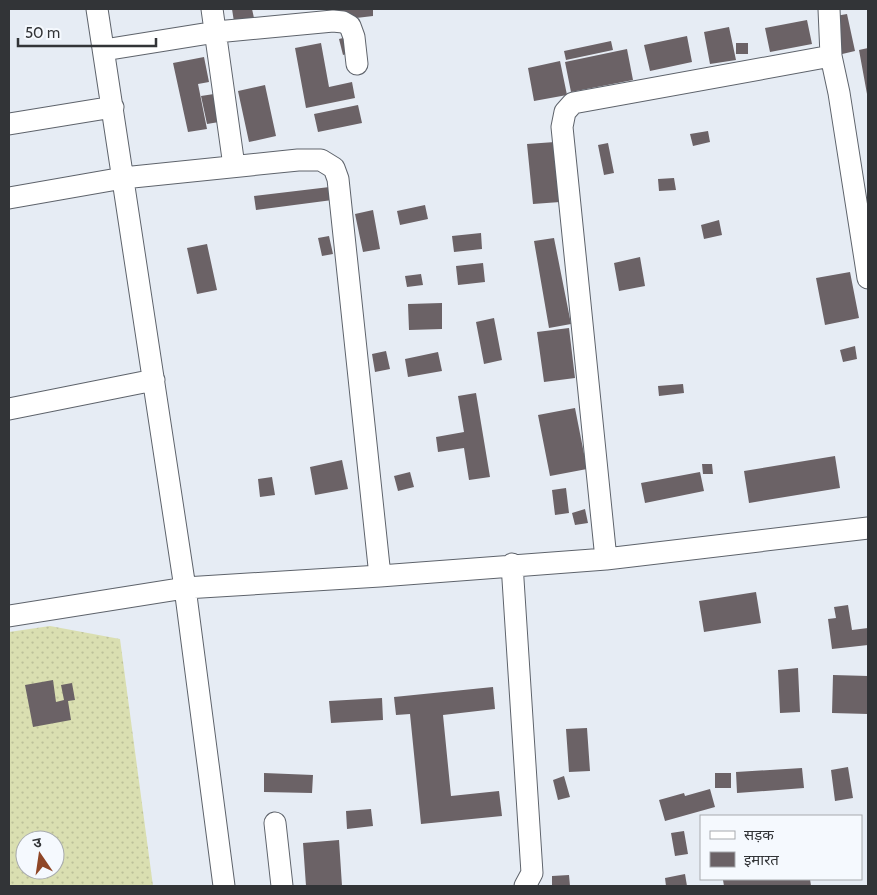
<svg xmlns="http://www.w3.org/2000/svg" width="877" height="895" viewBox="0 0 877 895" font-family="Cabin,'Noto Sans Devanagari',sans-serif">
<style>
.grass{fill:url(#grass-dots);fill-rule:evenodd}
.building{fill:#6b6266}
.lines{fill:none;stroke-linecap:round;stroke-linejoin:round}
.minor-casing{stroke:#5e636b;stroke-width:23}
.minor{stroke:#fff;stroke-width:21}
</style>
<defs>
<pattern id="grass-dots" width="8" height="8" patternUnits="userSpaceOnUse" patternTransform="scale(1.25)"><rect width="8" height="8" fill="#dadfb1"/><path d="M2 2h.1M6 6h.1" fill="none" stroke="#bcc099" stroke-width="1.8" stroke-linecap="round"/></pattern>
</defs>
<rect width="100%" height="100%" fill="#e6ecf4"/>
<path class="grass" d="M50 626 120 639 153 886H9V632ZM25 840H55V870H25Z"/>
<path class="building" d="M232 9H252L254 18 234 22Z
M330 9H373V16L331 21Z
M847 14 855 51 838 55 830 17Z
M807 20 812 44 770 52 765 28Z
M729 27 736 60 710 64 704 32Z
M687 36 692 62 650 71 644 45Z
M347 37 352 52 343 55 339 39Z
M611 41 613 50 566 60 564 51Z
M321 43 329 87 352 82 355 98 306 108 295 48Z
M736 43H748V54H736Z
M868 48V94H867L859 50Z
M627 49 633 80 571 92 565 62Z
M204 57 209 82 198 84 207 129 188 132 173 63Z
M560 61 567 95 534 101 528 68Z
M265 85 276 136 249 142 238 91Z
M214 94 219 122 207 124 201 96Z
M358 105 362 123 318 132 314 114Z
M708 131 710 142 693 146 690 134Z
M555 142 560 202 533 204 527 144Z
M608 143 614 173 604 175 598 145Z
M674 178 676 190 659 191 658 179Z
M338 186 340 199 256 210 254 196Z
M425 205 428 219 400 225 397 211Z
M373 210 380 249 363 252 355 214Z
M719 220 722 235 704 239 701 225Z
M481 233 482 249 454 252 452 236Z
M329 236 333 254 322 256 318 238Z
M554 238 571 324 549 328 534 241Z
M207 244 217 290 197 294 187 248Z
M640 257 645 286 619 291 614 263Z
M483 263 485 282 458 285 456 266Z
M850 272 859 318 825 325 816 278Z
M421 274 423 285 407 287 405 276Z
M442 303V329L409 330 408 304Z
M494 318 502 360 484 364 476 322Z
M569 328 575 378 544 382 537 332Z
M855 346 857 359 843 362 840 350Z
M386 351 390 369 375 372 372 354Z
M438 352 442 371 408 377 405 359Z
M683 384 684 393 659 396 658 386Z
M476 393 490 477 469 480 464 448 438 452 436 437 464 432 458 396Z
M575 408 587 469 550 476 538 415Z
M835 456 840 488 749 503 744 471Z
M342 460 348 489 315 495 310 467Z
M702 464H712L713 474H703Z
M410 472 414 487 398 491 394 476Z
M700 472 704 491 645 503 641 483Z
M272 477 275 495 260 497 258 479Z
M566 488 569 513 555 515 552 490Z
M585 509 588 523 575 525 572 513Z
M756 592 761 623 704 632 699 601Z
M848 605 852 630 868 628V645L832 649 828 619 836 618 834 607Z
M798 668 800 712 780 713 778 670Z
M833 675 868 676V714L832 713Z
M53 680 56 702 64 700 61 685 72 683 75 700 68 701 71 720 33 727 25 685Z
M493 687 495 709 443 715 451 796 499 791 502 816 421 824 410 714 396 715 394 697Z
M382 698 383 720 331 723 329 701Z
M587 728 590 771 569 772 566 729Z
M848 767 853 798 835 801 831 770Z
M802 768 804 788 737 793 736 772Z
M264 773 313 775 312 793 264 792Z
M715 773H731V788H715Z
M564 776 570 797 558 800 553 780Z
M710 789 715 807 665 821 659 800 684 793 685 796Z
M371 809 373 826 347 829 346 811Z
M684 831 688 854 675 856 671 833Z
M339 840 342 886H306L303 843Z
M685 874 687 886H666L665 878Z
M569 875 570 886H552V876Z
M741 879H810L811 886H724L723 880Z"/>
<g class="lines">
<defs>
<path id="minor" d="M97 9 185 588 224 886
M212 9 234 166
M829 9 831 56
M104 50 216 32 333 21 343 22 350 26 354 37 357 64
M9 124 113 107
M9 198 123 178 298 160H321L334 168 338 179 380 576
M9 409 154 380
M606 559 562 127 565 112 573 103 831 56 839 93 868 278
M512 564 532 873 525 886
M9 616 185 588 380 576 606 559 868 528
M275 823 282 886"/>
</defs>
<use href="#minor" class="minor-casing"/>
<use href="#minor" class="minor"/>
</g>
<rect width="877" height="895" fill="none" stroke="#323437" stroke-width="20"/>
<rect x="700" y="815" width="162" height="65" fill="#f5f9fe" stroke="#a7aaae"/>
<rect x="710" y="831" width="25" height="8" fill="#ffffff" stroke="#a7aaae"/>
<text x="744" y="840" font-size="15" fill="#323437">सड़क</text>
<rect x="710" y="852" width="25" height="15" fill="#6b6266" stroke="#a7aaae"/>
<text x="744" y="865" font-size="15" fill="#323437">इमारत</text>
<g transform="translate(40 855) rotate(347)"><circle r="24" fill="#f5f9fe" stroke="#a7aaae"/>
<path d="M0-4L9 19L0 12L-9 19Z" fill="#8f4626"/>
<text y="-8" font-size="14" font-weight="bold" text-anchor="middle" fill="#323437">उ</text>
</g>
<path d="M18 38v8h138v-8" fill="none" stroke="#323437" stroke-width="2.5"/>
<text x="25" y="38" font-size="15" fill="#323437" stroke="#f5f9fe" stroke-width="4" paint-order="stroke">50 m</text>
</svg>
